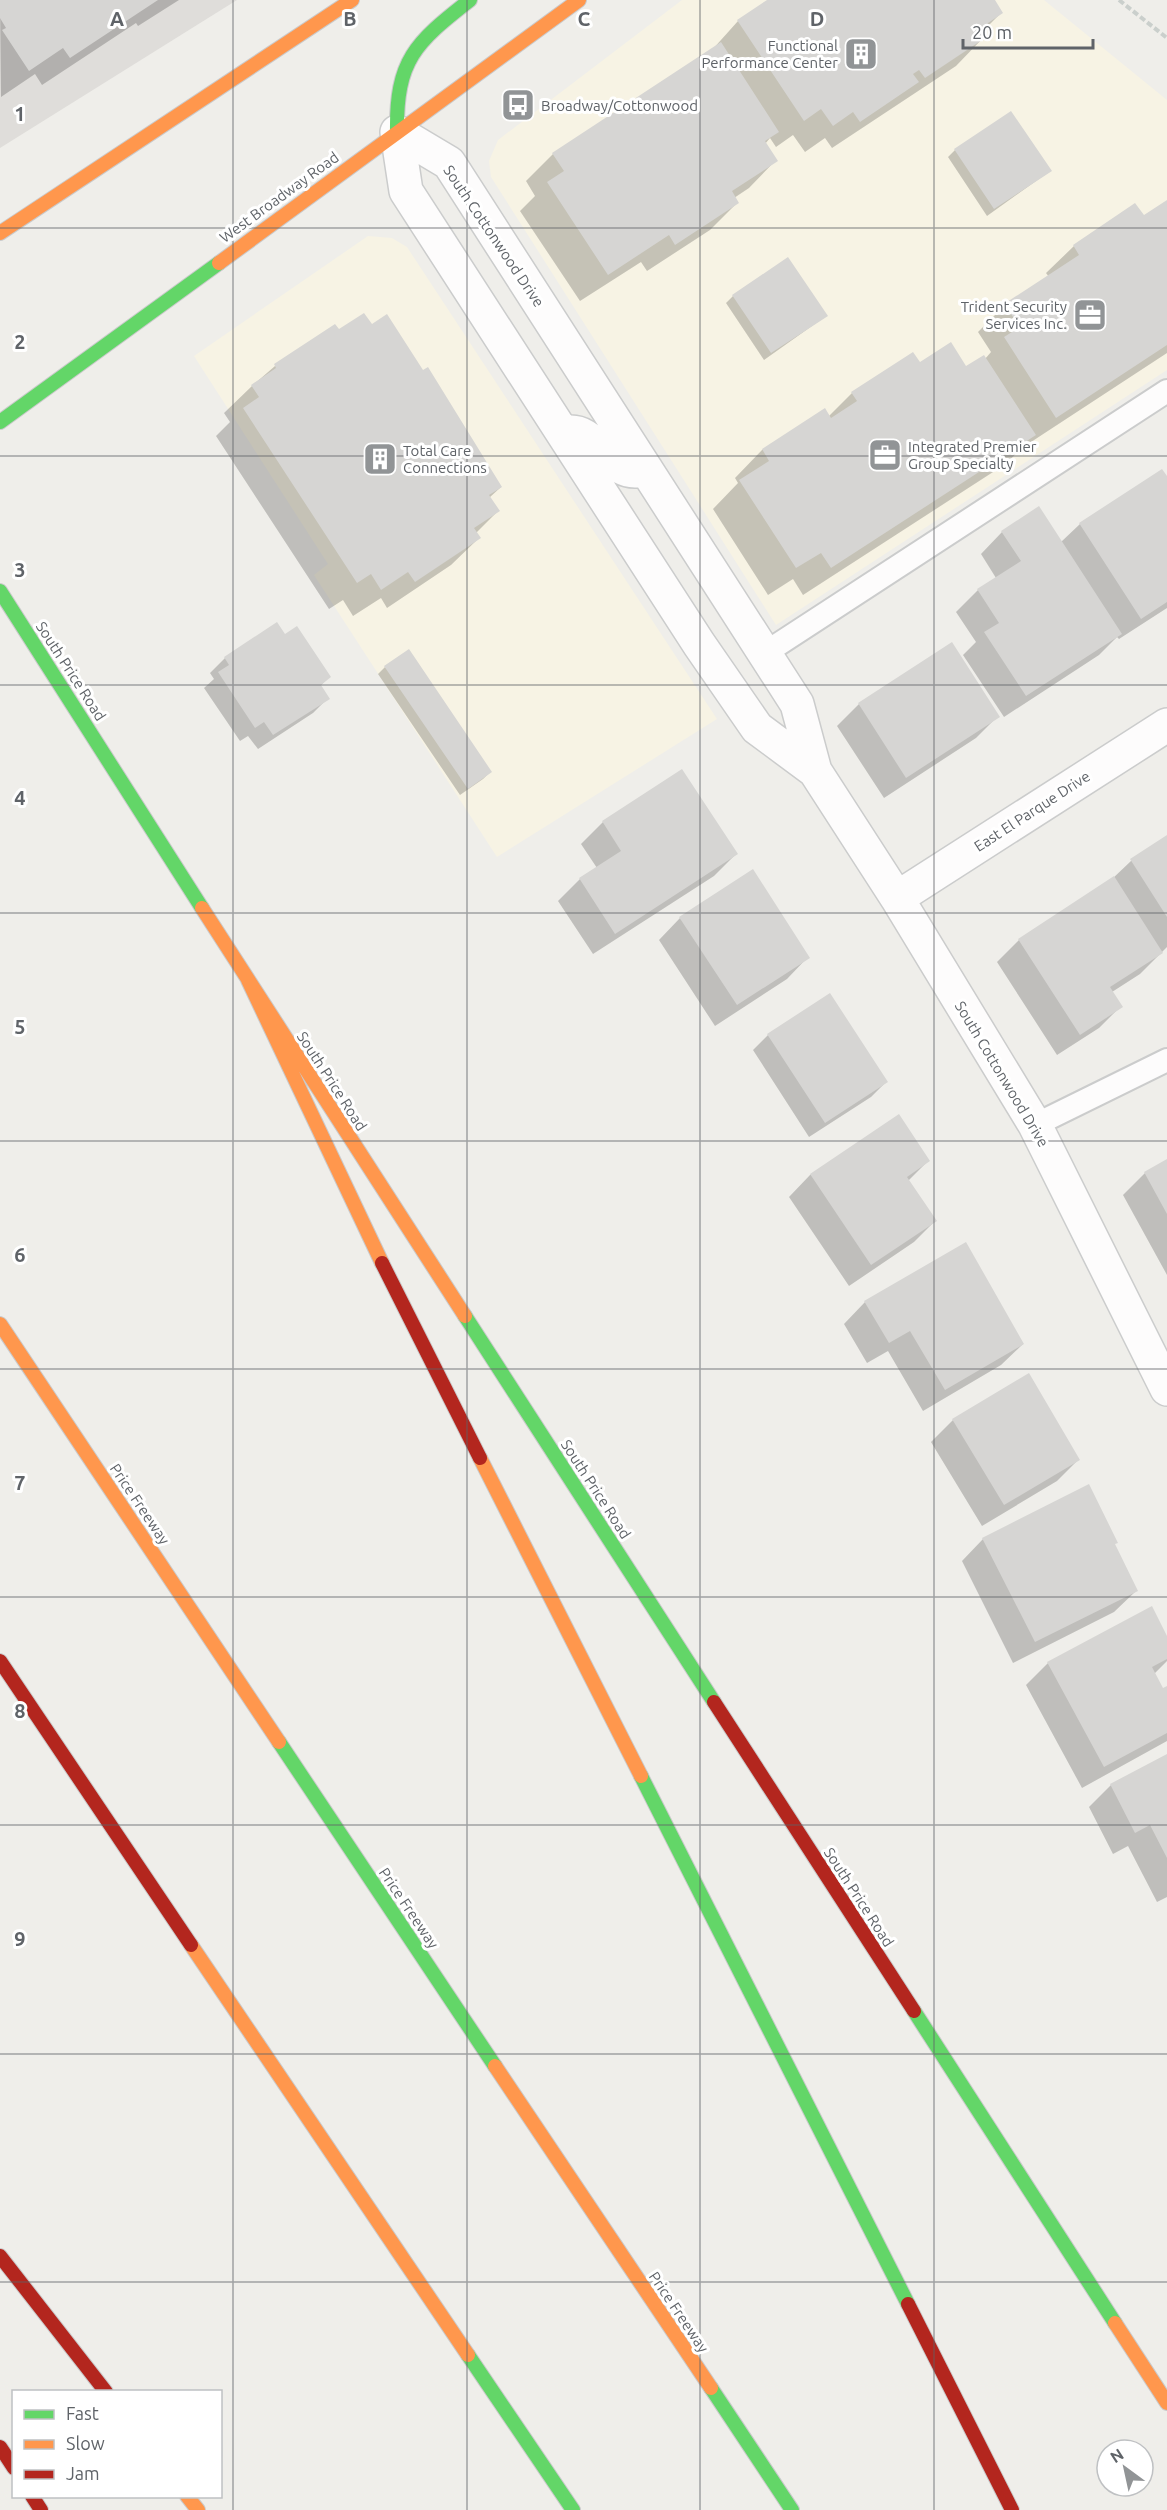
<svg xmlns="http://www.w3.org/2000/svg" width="1167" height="2510" viewBox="0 0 1167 2510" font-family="Ubuntu,sans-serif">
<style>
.commercial{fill:#f7f3e4}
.industrial{fill:#dfddda}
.shadow{fill:#0003}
.building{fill:#d6d5d3}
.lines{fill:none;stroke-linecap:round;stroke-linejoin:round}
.lane-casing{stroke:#cbcccc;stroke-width:26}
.street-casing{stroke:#cbcccc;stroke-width:36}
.fast-casing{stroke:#cacacb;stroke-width:16}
.slow-casing{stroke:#cacacb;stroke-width:16}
.jam-casing{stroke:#cacacb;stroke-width:16}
.path{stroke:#cacfcc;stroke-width:4;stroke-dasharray:6 3;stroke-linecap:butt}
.lane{stroke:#fdfcfc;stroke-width:22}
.street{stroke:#fdfcfc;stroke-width:33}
.fast{stroke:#63d668;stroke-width:14}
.slow{stroke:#ff974d;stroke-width:14}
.jam{stroke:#b3261e;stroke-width:14}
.grid{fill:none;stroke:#5f6368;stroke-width:1.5;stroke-opacity:0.55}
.labels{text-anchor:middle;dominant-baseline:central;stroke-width:6;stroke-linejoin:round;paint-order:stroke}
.poi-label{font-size:15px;fill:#5f6368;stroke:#fff;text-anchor:start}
.street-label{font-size:15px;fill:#5f6368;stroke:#fff}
.grid-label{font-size:20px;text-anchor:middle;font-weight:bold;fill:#5f6368;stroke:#fff;stroke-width:6;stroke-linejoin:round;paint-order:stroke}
</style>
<rect width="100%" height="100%" fill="#efeeea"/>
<path class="commercial" d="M682 0H1044L1167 100V370L776 625 491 177 489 161 498 140Z
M368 236 392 238 407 247 717 719 497 857 314 575 328 564 194 356Z"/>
<path class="industrial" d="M0 0H237L0 148Z"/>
<path class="shadow" d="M0 0H179L138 26 136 23 42 85 35 74 1 97Z
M770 0H993L1001 13 980 34 983 38 956 66 832 148 825 138 805 152 793 135 776 147 770 138 765 144 776 160 749 188 734 198 737 203 710 230 647 271 641 262 580 301 520 211 535 196 526 181 553 154 712 50 738 21Z
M955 150 1050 171 987 216 948 157Z
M1167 202V353L1028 444 1027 442 1007 463 803 595 793 579 768 595 713 509 738 483 735 478 762 450 824 410 829 416 852 393 913 354 919 364 966 368 985 359 991 352 978 332 1005 305 1049 277 1046 273 1074 246 1144 218Z
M733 296 826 316 764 360 726 303Z
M335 326 501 487 489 498 498 511 476 533 479 538 451 565 387 608 381 598 353 616 343 600 329 609 216 436 230 422 224 413 252 386 275 366Z
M1167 479V608L1119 639 1117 637 1099 655 1004 717 963 655 976 642 956 612 978 590 996 578 981 554 1002 532 1061 542 1080 524Z
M285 636 329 677 320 686 328 698 313 713 258 749 248 736 240 741 204 688 214 679 210 673 225 658Z
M951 644 998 716 976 738 884 798 837 726 859 704Z
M385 667 490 772 483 779 460 795 378 674Z
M603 822 736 854 714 876 593 954 558 901 580 879 597 868 581 844Z
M1167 837V947L1140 974 1112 992 1121 1006 1099 1028 1057 1055 997 962 1019 940 1111 880 1131 861Z
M680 918 808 957 787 979 715 1026 659 940Z
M768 1035 886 1082 871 1097 809 1137 753 1050Z
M898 1116 928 1161 908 1181 935 1221 914 1242 849 1286 789 1197 810 1175Z
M1167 1161V1275L1123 1195 1145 1173Z
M865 1302 1023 1344 1001 1365 923 1411 888 1351 867 1363 844 1324Z
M953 1420 1078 1460 1057 1481 982 1526 931 1442Z
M983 1539 1114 1545 1136 1591 1114 1612 1013 1663 962 1561Z
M1167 1639V1661L1154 1674 1162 1690 1167 1688V1741L1082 1788 1026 1685 1048 1663Z
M1167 1756V1897L1157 1902 1128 1846 1113 1854 1089 1807 1111 1785Z"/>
<path class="building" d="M0 0H158L70 58 63 48 29 71 2 30 6 28 0 18Z
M767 0H995L1003 13 979 29 985 38 925 78 919 70 913 74 919 82 860 122 853 112 833 126 821 109 804 121 737 20Z
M721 42 779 132 765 141 778 161 732 191 739 203 675 245 669 235 608 275 547 182 564 171 552 153Z
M1011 111 1052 171 994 209 954 149Z
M1167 200V345L1056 418 1004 337 1020 327 1004 304 1079 255 1073 245 1135 203 1144 215Z
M788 257 828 316 771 353 732 295Z
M364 313 372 324 387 314 423 370 428 367 502 487 489 495 500 511 474 528 481 538 415 582 408 572 381 590 371 574 357 583 243 408 259 397 251 385 276 368 274 364 335 324 339 329Z
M951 342 966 366 984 355 1036 435 831 568 821 553 796 568 739 480 769 461 762 449 825 408 831 418 857 401 851 392 913 352 920 362Z
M1162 469 1167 476V602L1141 619 1079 523Z
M1039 506 1122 634 1026 696 984 632 999 623 977 589 1021 561 1001 531Z
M277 622 285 634 297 626 331 677 321 685 330 699 273 735 264 722 255 728 218 672 229 665 224 657Z
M952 642 1000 717 906 778 858 703Z
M409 649 492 772 468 789 384 666Z
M682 769 738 854 615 934 579 878 621 851 602 821Z
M1167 835V917L1130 859Z
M753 869 810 958 737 1005 679 917Z
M1114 876 1163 953 1110 987 1123 1007 1080 1035 1018 939Z
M830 993 888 1082 825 1123 767 1034Z
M899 1114 930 1161 907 1177 937 1221 871 1265 810 1174Z
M1167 1159V1214L1144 1172Z
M966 1242 1024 1344 945 1390 910 1331 889 1343 864 1301Z
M1029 1373 1080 1460 1004 1505 952 1419Z
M1089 1484 1118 1543 1115 1544 1138 1591 1035 1642 982 1538Z
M1152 1606 1167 1636V1659L1152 1667 1163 1688 1167 1686V1733L1104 1767 1047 1662Z
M1167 1754V1858L1150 1825 1135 1833 1110 1784Z"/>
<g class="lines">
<defs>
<path id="lane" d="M765 653 1167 391
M1035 1125 1167 1060"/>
<path id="street" d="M397 132 449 163 797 704 815 771 897 898 1035 1125 1167 1389
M397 132 406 191 699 644 757 728 815 771
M564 433C598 424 607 482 646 469
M897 898 1167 725"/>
<path id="fast" d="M397 132C396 60 415 43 470 0
M0 422 219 263
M0 591 202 908
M465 1316 714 1702
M279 1742 495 2066
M641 1776 908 2304
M914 2011 1115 2323
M468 2355 573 2510
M711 2388 792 2510"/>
<path id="slow" d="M0 233 352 0
M219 263 579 0
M202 908 465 1316
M248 980 382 1263
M0 1324 279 1742
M480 1458 641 1776
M191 1945 468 2355
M495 2066 711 2388
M1115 2323 1167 2403
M187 2496 198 2510"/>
<path id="jam" d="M382 1263 480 1458
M0 1661 191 1945
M714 1702 914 2011
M0 2256 106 2392
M908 2304 1012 2510
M0 2447 14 2468
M32 2496 41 2510"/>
</defs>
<use href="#lane" class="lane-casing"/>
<use href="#street" class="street-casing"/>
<use href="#fast" class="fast-casing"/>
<use href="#slow" class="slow-casing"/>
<use href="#jam" class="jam-casing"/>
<path class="path" d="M1119 0 1167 38"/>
<use href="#lane" class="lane"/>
<use href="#street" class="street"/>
<use href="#fast" class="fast"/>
<use href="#slow" class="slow"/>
<use href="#jam" class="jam"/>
</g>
<path class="grid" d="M233 0V2510M467 0V2510M700 0V2510M934 0V2510M0 228H1167M0 456H1167M0 685H1167M0 913H1167M0 1141H1167M0 1369H1167M0 1597H1167M0 1825H1167M0 2054H1167M0 2282H1167"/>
<defs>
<symbol id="building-square" viewBox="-11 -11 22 22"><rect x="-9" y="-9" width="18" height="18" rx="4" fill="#919496" stroke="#fff"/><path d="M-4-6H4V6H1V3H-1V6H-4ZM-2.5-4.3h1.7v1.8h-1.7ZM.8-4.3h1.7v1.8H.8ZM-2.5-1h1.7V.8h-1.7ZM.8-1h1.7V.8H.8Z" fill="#fff"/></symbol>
<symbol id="bus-square" viewBox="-11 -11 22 22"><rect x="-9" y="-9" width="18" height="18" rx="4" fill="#919496" stroke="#fff"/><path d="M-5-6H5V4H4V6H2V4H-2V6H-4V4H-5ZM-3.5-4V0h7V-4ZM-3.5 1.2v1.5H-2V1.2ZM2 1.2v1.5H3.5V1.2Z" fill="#fff"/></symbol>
<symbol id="office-square" viewBox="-11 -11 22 22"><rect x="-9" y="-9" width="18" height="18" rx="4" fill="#919496" stroke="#fff"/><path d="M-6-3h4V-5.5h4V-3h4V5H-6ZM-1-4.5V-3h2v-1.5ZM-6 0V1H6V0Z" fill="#fff"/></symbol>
</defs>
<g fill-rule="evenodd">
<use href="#building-square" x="842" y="35" width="38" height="38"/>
<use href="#bus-square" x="499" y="86" width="38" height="38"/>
<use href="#office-square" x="1071" y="296" width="38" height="38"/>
<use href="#office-square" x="866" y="436" width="38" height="38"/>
<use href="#building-square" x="361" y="440" width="38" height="38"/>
</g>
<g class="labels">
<g class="poi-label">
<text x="838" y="45" text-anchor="end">Functional<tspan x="838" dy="17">Performance Center</tspan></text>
<text x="541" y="105">Broadway/Cottonwood</text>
<text x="1067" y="306" text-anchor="end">Trident Security<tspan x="1067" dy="17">Services Inc.</tspan></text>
<text x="908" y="446">Integrated Premier<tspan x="908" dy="17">Group Specialty</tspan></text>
<text x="403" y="450">Total Care<tspan x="403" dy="17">Connections</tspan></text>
</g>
<g class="street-label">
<text transform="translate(279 197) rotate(-36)">West Broadway Road</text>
<text transform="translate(494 236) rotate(56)">South Cottonwood Drive</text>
<text transform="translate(71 671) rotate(57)">South Price Road</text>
<text transform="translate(1032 811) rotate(-33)">East El Parque Drive</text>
<text transform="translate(1002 1074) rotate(59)">South Cottonwood Drive</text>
<text transform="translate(332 1081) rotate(57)">South Price Road</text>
<text transform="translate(596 1489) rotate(57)">South Price Road</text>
<text transform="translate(140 1504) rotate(56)">Price Freeway</text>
<text transform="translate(859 1897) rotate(57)">South Price Road</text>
<text transform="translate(409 1908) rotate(56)">Price Freeway</text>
<text transform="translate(679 2312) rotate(56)">Price Freeway</text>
</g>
</g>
<g class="grid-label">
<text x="117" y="26">A</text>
<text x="350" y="26">B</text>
<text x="584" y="26">C</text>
<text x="817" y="26">D</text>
<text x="20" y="121">1</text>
<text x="20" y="349">2</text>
<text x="20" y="577">3</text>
<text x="20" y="805">4</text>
<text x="20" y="1034">5</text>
<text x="20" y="1262">6</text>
<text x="20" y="1490">7</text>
<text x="20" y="1718">8</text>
<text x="20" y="1946">9</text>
</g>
<rect x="12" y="2390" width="210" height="108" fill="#ffffff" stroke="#bfc1c3" stroke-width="1.5"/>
<rect x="24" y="2410" width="30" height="9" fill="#63d668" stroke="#bfc1c3" stroke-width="1.5"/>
<text x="66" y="2420" font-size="18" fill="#5f6368">Fast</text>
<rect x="24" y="2440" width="30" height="9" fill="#ff974d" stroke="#bfc1c3" stroke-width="1.5"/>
<text x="66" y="2450" font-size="18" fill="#5f6368">Slow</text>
<rect x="24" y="2470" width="30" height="9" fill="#b3261e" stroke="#bfc1c3" stroke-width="1.5"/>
<text x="66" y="2480" font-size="18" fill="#5f6368">Jam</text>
<g transform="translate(1125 2468) rotate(327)"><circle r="28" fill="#ffffff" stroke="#bfc1c3" stroke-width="1.5"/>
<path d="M0-4.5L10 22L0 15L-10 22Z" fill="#919496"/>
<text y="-9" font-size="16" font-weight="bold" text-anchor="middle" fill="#5f6368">N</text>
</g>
<path d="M963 39v9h130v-9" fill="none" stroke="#5f6368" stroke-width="3"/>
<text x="972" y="39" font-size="18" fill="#5f6368" stroke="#ffffff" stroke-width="4.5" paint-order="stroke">20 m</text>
</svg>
